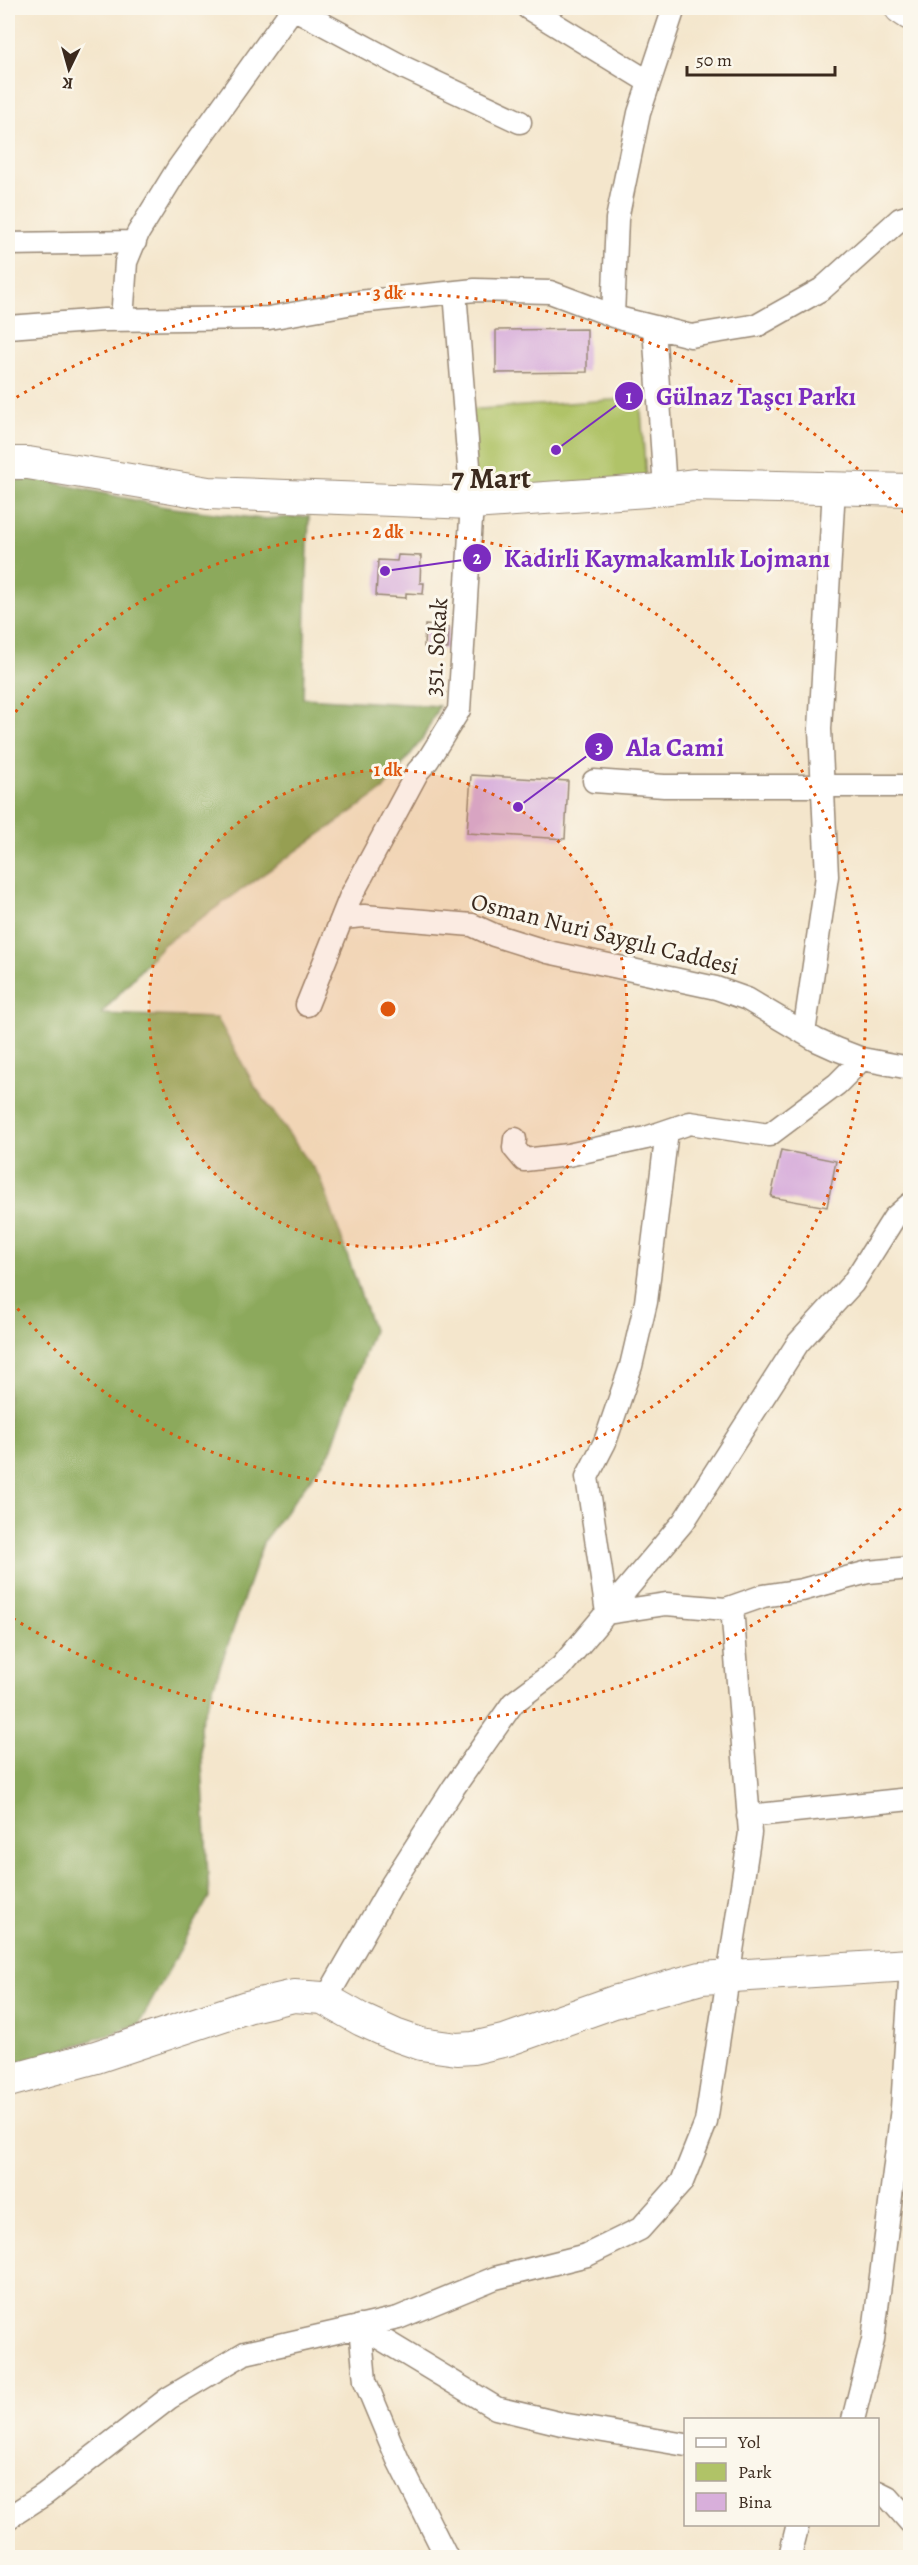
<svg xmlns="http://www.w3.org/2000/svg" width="918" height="2565" viewBox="0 0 918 2565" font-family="Alegreya,serif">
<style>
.green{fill:#b0c367;stroke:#767642;stroke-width:1.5}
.forest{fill:#8ca95c;stroke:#646a3d;stroke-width:1.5}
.building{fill:#d8afdb}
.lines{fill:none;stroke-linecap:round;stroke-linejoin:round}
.street-casing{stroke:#988875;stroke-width:25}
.secondary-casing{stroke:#988875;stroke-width:34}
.street{stroke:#fff;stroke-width:22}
.secondary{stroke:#fff;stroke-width:32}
.ring{fill:none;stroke:#df570d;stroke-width:3;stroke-dasharray:3 6}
.labels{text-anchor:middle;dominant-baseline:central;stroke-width:6;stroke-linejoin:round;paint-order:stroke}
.street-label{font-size:24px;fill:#3b2a1e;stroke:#fbf7ec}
.district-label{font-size:30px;font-weight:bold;fill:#3b2a1e;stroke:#fbf7ec}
.centre{fill:#df570d;stroke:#fbf7ec;stroke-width:3}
.ring-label{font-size:18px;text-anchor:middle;font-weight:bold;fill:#df570d;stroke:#fbf7ec;stroke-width:6;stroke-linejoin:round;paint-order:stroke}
.leader{fill:none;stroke:#7b2cbf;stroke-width:2}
.callout-dot{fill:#7b2cbf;stroke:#fbf7ec;stroke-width:2}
.mark-label{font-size:18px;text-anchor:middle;font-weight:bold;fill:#fff}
.callout-label{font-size:26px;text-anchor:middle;font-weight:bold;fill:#7b2cbf;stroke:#fbf7ec;stroke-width:6;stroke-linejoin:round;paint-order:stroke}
</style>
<rect width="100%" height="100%" fill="#fbf7ec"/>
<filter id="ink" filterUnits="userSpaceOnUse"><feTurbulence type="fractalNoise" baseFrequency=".0167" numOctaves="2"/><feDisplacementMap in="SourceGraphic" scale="12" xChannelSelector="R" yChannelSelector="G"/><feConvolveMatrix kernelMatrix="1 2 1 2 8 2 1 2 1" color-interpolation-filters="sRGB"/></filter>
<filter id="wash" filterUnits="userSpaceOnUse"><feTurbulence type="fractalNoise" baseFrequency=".008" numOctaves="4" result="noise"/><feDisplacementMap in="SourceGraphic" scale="24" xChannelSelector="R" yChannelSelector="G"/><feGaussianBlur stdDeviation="1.35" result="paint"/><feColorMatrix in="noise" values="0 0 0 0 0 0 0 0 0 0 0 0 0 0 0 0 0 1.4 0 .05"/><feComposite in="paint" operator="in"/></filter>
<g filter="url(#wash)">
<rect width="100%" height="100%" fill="#f4e6cc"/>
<path class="green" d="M640 398 647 491 472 503 466 410Z"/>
<path class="forest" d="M38 479 166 507 262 519 309 516 303 698 439 706 423 738 383 790 163 945 101 1014 217 1018 256 1088 321 1179 373 1330 330 1453 264 1540 200 1725 209 1897 139 2024 8 2069V481Z"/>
<g id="blocks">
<path class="building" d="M587 329V372L496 373V330Z
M398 555 421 556 420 583H424L423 594 406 593V598L376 596 378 560 397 561Z
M425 625 449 627 448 649 424 647Z
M471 775 568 781 565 839 467 833Z
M781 1150 836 1161 827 1207 771 1197Z"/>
</g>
</g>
<g filter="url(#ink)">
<use href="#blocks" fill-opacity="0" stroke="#988875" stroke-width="1.5"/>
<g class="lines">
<defs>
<path id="street" d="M293 8 405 68 520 122
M528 8 649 82
M8 244 135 242
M613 316 617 219 639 113 674 8
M122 320 126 262 138 233 177 170 293 8
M8 327 104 320 269 318 359 302 475 290 550 292 622 319 691 336 758 325 822 289 900 219 910 216
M654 327 665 489
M594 781 664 786H910
M342 918 364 916 472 925 494 935 548 952 716 988 747 999 816 1040 836 1049 862 1059 910 1068
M307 1005 350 898 418 771 428 760 459 710 472 503 455 292
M804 1033 827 876 820 729 834 488
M667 1131 646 1302 631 1366 605 1442 587 1477 607 1613 666 1604 726 1609 763 1596 802 1590 868 1572 910 1568
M515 1139 514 1148 524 1160 568 1155 646 1138 690 1123 769 1135 837 1084 862 1059
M748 1816 910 1799
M326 1999 392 1884 454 1787 513 1703 561 1667 684 1521 798 1343 853 1283 894 1218 910 1204
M360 2326 496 2408 562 2424 686 2445
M360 2326 365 2381 398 2460 447 2558
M853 2420 873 2340 902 2108 910 1982
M878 2492 888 2497 910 2522
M8 2518 45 2494 169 2398 245 2353 398 2318 495 2278 587 2255 640 2229 682 2182 706 2122 750 1833 732 1607
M793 2558 791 2552 798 2524"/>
<path id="secondary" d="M901 8 910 14
M8 463H28L208 493 472 503 647 491 694 485 910 490
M8 2081 96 2057 247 2007 294 1996 323 1998 362 2020 395 2035 421 2044 457 2049 473 2048 507 2040 614 2002 701 1978 910 1965"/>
</defs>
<use href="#street" class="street-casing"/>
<use href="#secondary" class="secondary-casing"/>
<use href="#street" class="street"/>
<use href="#secondary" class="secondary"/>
</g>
</g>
<circle cx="388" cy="1009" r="239" fill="#df570d" fill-opacity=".12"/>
<g class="ring">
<circle cx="388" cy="1009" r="239"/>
<path d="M10 719A477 477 0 1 1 10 1299"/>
<path d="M907 1502A716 716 0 0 1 9 1616M9 402A716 716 0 0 1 907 516"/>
</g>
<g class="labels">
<g class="street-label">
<text transform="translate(436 647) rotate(-86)">351. Sokak</text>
<text transform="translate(605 934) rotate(14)">Osman Nuri Saygılı Caddesi</text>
</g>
<g class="district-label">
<text x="491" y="478">7 Mart</text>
</g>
</g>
<circle cx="388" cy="1009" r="9" class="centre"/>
<g class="ring-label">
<text x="388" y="299">3 dk</text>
<text x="388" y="538">2 dk</text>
<text x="388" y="776">1 dk</text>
</g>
<path class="leader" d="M556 450L629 396M385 571L477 558M518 807L599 747"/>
<g class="callout-dot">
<circle cx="556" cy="450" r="6"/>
<circle cx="385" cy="571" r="6"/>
<circle cx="518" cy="807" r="6"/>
<circle cx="629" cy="396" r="15"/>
<circle cx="477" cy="558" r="15"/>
<circle cx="599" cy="747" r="15"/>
</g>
<g class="mark-label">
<text x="629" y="403">1</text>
<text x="477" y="564">2</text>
<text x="599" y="753">3</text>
</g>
<g class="callout-label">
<text x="756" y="405">Gülnaz Taşcı Parkı</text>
<text x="667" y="567">Kadirli Kaymakamlık Lojmanı</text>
<text x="675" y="756">Ala Cami</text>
</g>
<rect width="918" height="2565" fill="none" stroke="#fbf7ec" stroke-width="30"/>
<rect x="684" y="2418" width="195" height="108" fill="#fbf7ec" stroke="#aea59a" stroke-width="1.5"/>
<rect x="696" y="2438" width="30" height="9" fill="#ffffff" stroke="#aea59a" stroke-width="1.5"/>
<text x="738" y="2448" font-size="18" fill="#3b2a1e">Yol</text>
<rect x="696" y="2463" width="30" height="18" fill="#b0c367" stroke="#aea59a" stroke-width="1.5"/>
<text x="738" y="2478" font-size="18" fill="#3b2a1e">Park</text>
<rect x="696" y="2493" width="30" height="18" fill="#d8afdb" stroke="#aea59a" stroke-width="1.5"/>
<text x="738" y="2508" font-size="18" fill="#3b2a1e">Bina</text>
<g transform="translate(69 69) rotate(185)" stroke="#fbf7ec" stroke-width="4.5" paint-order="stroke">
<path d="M0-4.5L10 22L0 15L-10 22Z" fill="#3b2a1e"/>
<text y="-9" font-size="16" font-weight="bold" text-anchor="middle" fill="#3b2a1e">K</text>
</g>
<path d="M687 66v9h148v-9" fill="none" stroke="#3b2a1e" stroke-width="3"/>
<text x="696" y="66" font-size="18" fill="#3b2a1e" stroke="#fbf7ec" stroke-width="4.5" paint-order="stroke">50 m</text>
</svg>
